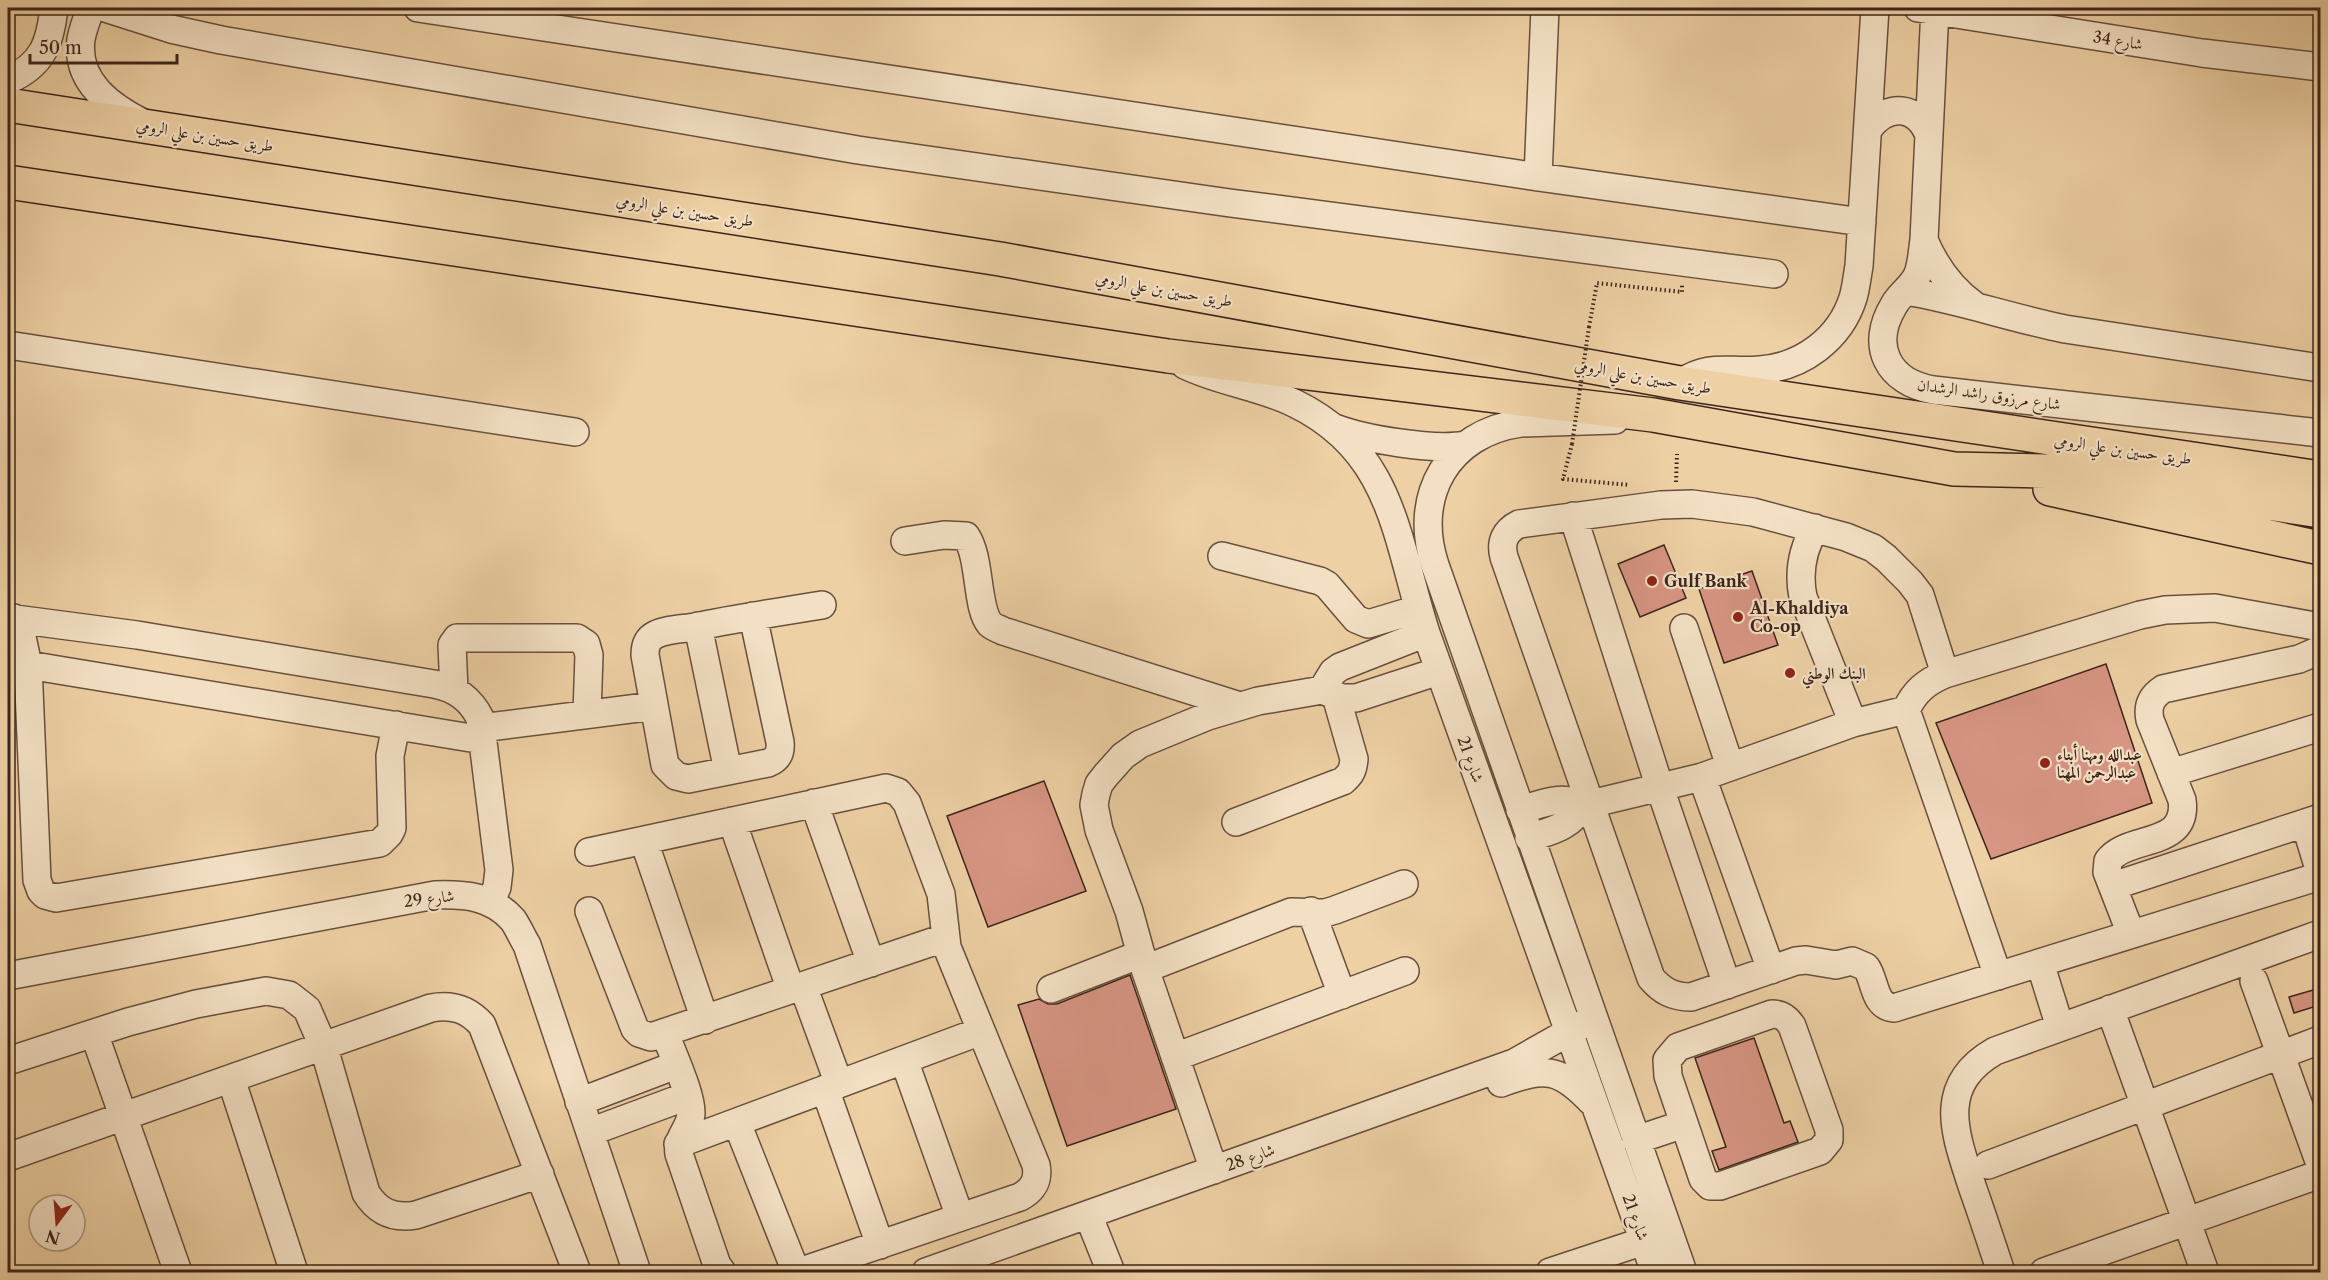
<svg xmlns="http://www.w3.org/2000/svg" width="2328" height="1280" viewBox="0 0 2328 1280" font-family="'Libre Caslon Text',Amiri,serif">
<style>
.building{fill:#d79583;stroke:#3d251b;stroke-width:1.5}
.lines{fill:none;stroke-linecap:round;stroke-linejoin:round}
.minor-casing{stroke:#69503d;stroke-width:30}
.highway-casing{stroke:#3d251b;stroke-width:36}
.path{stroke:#3d251b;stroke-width:4;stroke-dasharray:1.5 3;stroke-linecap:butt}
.minor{stroke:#f3e0c4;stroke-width:27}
.highway{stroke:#edd0a4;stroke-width:33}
.path-bridge{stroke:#3d251b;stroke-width:4;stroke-dasharray:1.5 3;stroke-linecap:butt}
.poi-dot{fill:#8f2418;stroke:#f3e0c4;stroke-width:2}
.labels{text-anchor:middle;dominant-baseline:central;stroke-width:4.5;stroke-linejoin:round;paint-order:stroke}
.street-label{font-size:16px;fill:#3d251b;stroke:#f3e0c4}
.poi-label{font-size:16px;font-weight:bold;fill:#3d251b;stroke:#f3e0c4;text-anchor:start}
</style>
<rect width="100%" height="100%" fill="#edd0a4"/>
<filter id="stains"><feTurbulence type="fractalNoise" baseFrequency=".00333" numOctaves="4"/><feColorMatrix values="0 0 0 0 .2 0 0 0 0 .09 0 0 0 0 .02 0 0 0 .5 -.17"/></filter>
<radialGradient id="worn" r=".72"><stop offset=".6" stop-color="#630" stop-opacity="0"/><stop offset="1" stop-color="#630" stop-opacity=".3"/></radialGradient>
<path class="building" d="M1664 545 1686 598 1640 617 1618 564Z
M1752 571 1778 645 1724 663 1699 589Z
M2106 664 2152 803 1991 859 1936 723Z
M1044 781 1086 891 988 927 947 816Z
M1130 975 1176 1109 1067 1146 1018 1005 1039 999 1048 1004H1057Z
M2320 988V1005L2294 1013 2289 997Z
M1754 1038 1784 1123 1790 1121 1798 1142 1719 1170 1712 1151 1726 1147 1695 1058Z"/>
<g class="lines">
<defs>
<path id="minor" d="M91 8C87 18 83 29 81 39 75 82 111 107 145 124
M105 8 171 29 221 40 858 150 1230 203 1774 274
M418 8 1538 177 1862 222
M1918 8 2202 53 2320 67
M1935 8 1924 240C1922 252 1922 265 1917 276 1911 288 1900 294 1894 305 1869 346 1888 382 1933 390L2320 433
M8 80C43 65 50 43 54 8
M1869 128C1888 103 1917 105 1929 135
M1538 177 1545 8
M1924 240C1935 266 1950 288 1974 305
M1906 291C1960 300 2011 318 2065 329L2320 368
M8 345 575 432
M1185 365C1220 382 1259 386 1294 403 1394 451 1396 540 1426 633L1655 1272
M1680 383C1711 363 1727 373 1760 370 1802 367 1840 339 1853 298 1856 288 1857 277 1859 266L1875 8
M1615 420 1521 423C1448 433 1412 496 1435 565L1683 1272
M1335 428C1364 439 1434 451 1465 445
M1573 516 1660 788 1727 985
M1815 528C1802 550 1798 572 1803 597L1853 723
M905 541 944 535 966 536C981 558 976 608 990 624 993 627 999 629 1003 631L1240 706
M1222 556 1320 581 1327 585 1356 619 1368 624 1418 609
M753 616 780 742C781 752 778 759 768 763L688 779 676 776 665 765 645 655C645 646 647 639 655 635 666 629 683 629 695 627 737 618 780 612 822 605
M8 618 137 635 434 684C455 688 470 698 480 718L499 870 497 887 490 903
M14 618 22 637 28 665 37 880 41 891 45 895 56 898 380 843 389 834 392 828 390 756 396 725
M698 626 728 771
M1684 628 1730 766
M28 665 483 740
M1945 674 1920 595 1910 582 1886 558 1873 548 1846 537 1753 512 1692 504 1661 505 1519 524C1505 531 1500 542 1504 557L1651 978C1662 991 1673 997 1691 997L1796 961 1806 960 1836 965 1852 961 1866 967C1876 981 1873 1006 1894 1008L2320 876
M454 690 452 645 457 638H577L586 644 589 655 587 714
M1322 690 1333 672 1340 667 1426 633
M1906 710 1998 976
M481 728 654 706
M2171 773 2320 727
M1702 777 1771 970
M814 803 871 963
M1520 810C1540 805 1563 793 1582 806L1702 777 1853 723 1906 710C1915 691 1926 682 1945 674L2140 615 2165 610 2215 608 2320 627
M732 821 791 990
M1236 822 1343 781C1351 774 1353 770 1354 759L1336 696
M2305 823 2320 872
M1529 838C1550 831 1571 827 1582 806
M644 841 705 1020
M589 852 886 788 898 792 907 803 941 894 947 947 1036 1165C1039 1180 1033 1190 1020 1197L799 1272
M2113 886 2320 818
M589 911 635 1029 639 1033 651 1037 944 938
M1311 911 1342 995
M2131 934 2107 872 2108 861C2127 834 2189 849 2182 800L2150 720C2147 706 2151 697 2163 689L2299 659 2320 650
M2040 963 2060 1027
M1145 969 1291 912 1325 913 1335 910 1404 884
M8 976 435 895C465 894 492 896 513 920 518 927 522 937 527 945L637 1272
M2254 981 2320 1164
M803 986 839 1084
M1051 989 1141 954
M2110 1009 2205 1272
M1772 1014C1782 1014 1787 1018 1792 1026L1829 1130V1140L1820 1151 1720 1186H1710L1703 1179 1668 1076 1667 1060 1678 1047Z
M94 1033 178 1272
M665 1033C672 1053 692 1095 691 1114 690 1129 676 1138 679 1154L717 1265 722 1272
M1175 1057 1405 971
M904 1060 960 1217
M8 1061 128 1022 196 1004 266 991 289 995 307 1009 324 1048 366 1193C378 1212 393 1219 416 1215L540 1174
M231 1079 294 1272
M1501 1083C1545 1067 1559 1067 1592 1102
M825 1089 880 1245
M579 1102 676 1065
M737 1123 796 1272
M590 1132 687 1096
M1636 1140 1684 1124
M678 1144 981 1031
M8 1157 431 1008C452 1004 468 1009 482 1025L577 1272
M1988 1165 2320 1040
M1214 1170 1145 969 1129 911 1099 830 1094 805 1096 794 1099 784 1106 775 1123 756 1140 744 1208 716 1258 701 1322 690 1342 698H1356L1439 671
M1093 1227 1111 1272
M926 1272 1514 1063 1583 1024
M1550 1272 1644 1241
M2001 1272C1992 1245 1983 1217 1973 1189 1956 1136 1934 1086 1995 1051L2320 934
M2044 1272 2320 1174"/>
<path id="highway" d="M8 105 1000 259 1680 383 2320 478
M8 182 1168 356 1653 415 1954 469 2048 471 2095 476 2320 511
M2050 489 2320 548"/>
</defs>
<use href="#minor" class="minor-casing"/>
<use href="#highway" class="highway-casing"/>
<path class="path" d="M1589 327 1597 283 1682 292V284
M1572 444 1563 479 1630 485
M1676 482 1677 454"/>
<use href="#minor" class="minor"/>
<use href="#highway" class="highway"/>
<path class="path-bridge" d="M1572 444 1589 327"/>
</g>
<g class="poi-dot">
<circle cx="1652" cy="581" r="6"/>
<circle cx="1738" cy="617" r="6"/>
<circle cx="1790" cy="673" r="6"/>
<circle cx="2045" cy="763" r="6"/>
</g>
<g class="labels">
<g class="street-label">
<text transform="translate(2118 40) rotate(9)">شارع 34</text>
<text transform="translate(205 135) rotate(9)">طريق حسين بن علي الرومي</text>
<text transform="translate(685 210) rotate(9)">طريق حسين بن علي الرومي</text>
<text transform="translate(1164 289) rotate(10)">طريق حسين بن علي الرومي</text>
<text transform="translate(1643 376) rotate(10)">طريق حسين بن علي الرومي</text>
<text transform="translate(1989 394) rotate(8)">شارع مرزوق راشد الرشدان</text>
<text transform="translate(2123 449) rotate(8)">طريق حسين بن علي الرومي</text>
<text transform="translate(1471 759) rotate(70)">شارع 21</text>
<text transform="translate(429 898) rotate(-7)">شارع 29</text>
<text transform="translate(1250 1157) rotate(-20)">شارع 28</text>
<text transform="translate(1636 1217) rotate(70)">شارع 21</text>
</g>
<g class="poi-label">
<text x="1664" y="581">Gulf Bank</text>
<text x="1750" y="608">Al-Khaldiya<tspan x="1750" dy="18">Co-op</tspan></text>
<text x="1802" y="673">البنك الوطني</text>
<text x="2057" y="754">عبدالله ومهنا أبناء<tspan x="2057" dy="18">عبدالرحمن المهنا</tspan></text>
</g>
</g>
<rect width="2328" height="1280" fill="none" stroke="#edd0a4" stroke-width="30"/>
<rect x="9" y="9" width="2310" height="1262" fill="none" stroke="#3d251b" stroke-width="3"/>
<rect x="15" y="15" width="2298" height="1250" fill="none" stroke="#3d251b" stroke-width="1.5"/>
<g transform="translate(57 1223) rotate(196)"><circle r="28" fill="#f3e0c4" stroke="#aa9580" stroke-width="1.5"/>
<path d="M0-4.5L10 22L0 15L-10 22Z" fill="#8f2418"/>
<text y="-9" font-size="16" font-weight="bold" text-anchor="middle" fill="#3d251b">N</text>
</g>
<path d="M30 54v9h147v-9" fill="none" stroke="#3d251b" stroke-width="3"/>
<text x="39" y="54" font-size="18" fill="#3d251b" stroke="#f3e0c4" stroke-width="4.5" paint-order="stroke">50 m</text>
<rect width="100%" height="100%" filter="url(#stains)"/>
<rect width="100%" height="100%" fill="url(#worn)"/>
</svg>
